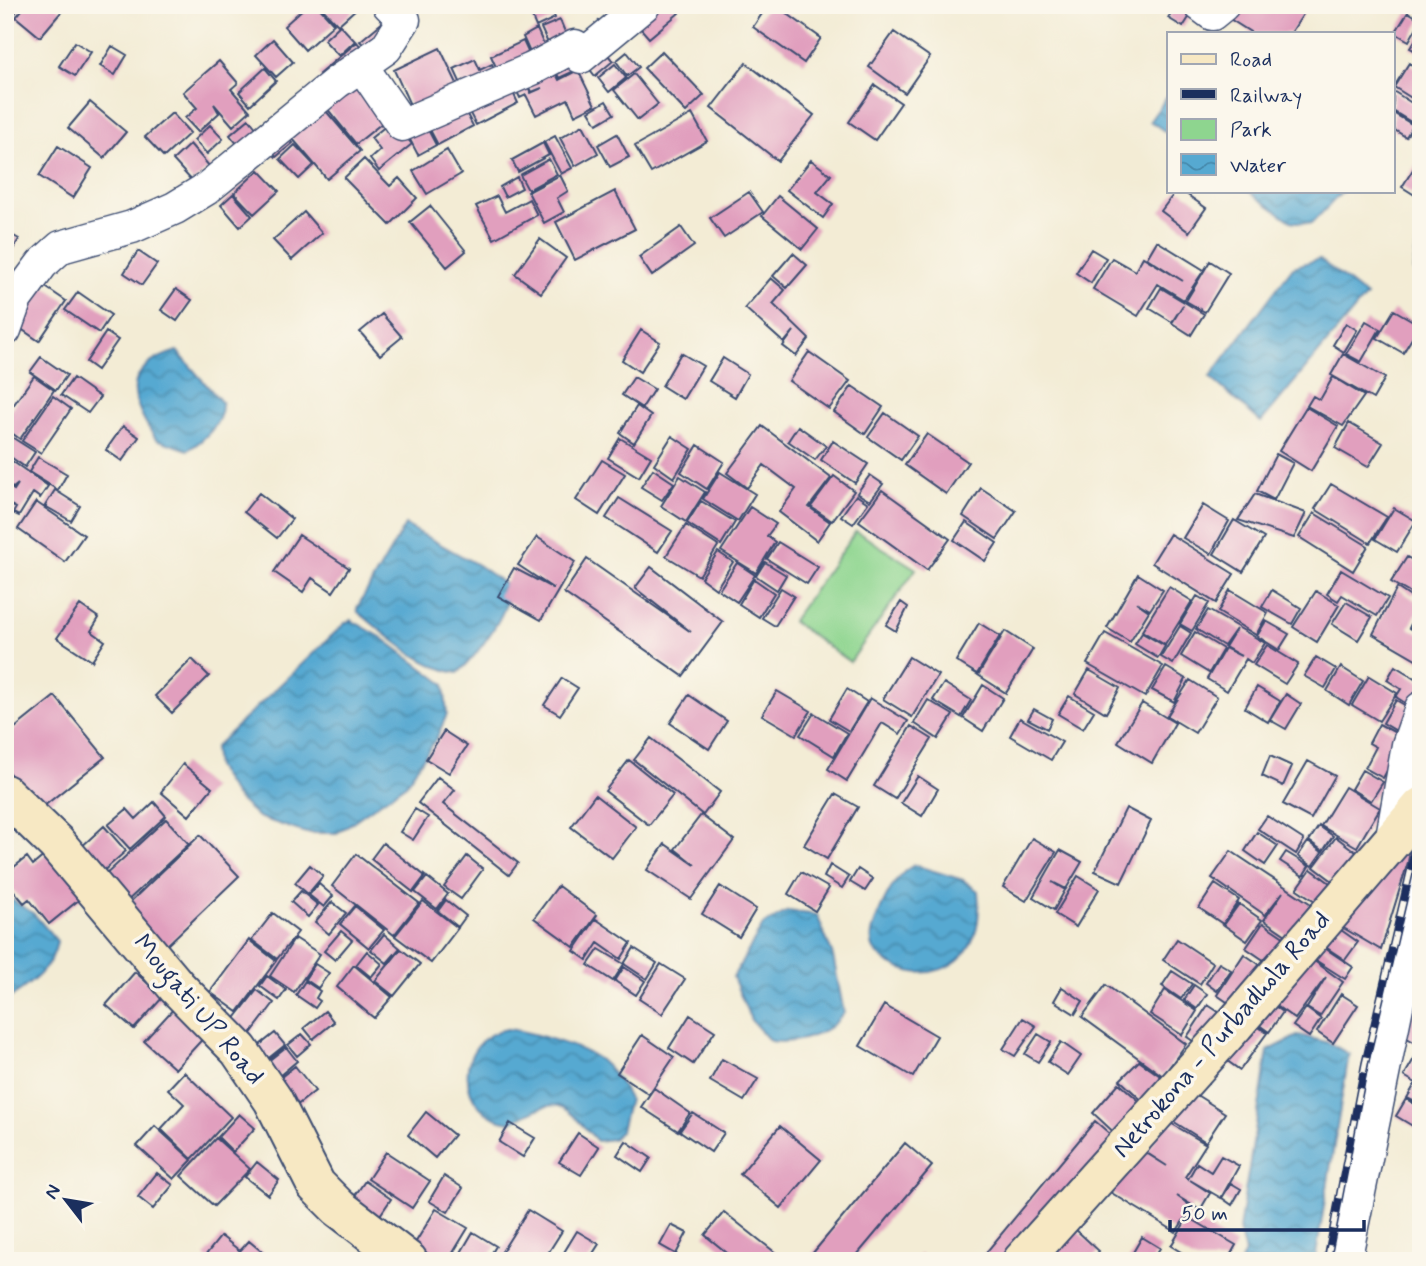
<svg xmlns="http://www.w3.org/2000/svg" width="1426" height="1266" viewBox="0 0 1426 1266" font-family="Mynerve,sans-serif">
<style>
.park{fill:#8ed58f;stroke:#548276;stroke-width:2}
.water{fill:url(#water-waves);stroke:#386c98;stroke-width:2}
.building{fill:#e19fbe}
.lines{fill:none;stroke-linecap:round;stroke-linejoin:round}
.street-casing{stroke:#3b4b70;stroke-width:35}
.secondary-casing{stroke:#3b4b70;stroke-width:42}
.street{stroke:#fff;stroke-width:32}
.secondary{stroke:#f7e8c3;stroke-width:38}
.rail-casing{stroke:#1b2f5e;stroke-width:8}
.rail{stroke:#fbf7ec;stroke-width:5;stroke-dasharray:16;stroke-linecap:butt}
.labels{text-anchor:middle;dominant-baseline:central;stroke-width:7;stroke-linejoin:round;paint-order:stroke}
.street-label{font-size:26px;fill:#1b2f5e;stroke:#fbf7ec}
</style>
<defs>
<pattern id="water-waves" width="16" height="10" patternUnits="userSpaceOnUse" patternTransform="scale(1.75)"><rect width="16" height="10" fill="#56a9d1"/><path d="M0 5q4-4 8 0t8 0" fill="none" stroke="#468aad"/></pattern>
</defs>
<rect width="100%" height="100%" fill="#fbf7ec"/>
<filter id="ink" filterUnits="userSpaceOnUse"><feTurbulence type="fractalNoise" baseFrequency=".0143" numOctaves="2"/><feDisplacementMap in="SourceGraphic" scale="14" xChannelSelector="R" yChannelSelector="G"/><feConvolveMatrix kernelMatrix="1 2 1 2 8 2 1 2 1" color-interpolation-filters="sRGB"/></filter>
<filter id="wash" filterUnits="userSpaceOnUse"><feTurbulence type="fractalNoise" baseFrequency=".00686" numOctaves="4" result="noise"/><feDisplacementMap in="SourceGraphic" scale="28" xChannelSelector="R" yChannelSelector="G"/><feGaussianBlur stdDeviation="1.57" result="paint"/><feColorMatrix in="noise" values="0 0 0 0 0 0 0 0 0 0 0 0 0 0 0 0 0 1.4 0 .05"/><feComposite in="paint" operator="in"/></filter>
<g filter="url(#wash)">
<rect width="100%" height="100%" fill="#f3ecd5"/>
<path class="park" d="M856 531 916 569 850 662 792 621Z"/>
<path class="water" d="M1169 94V134L1150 121Z
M1248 191H1343L1311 224 1291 221Z
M1421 220V277L1413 270Z
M1319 259 1366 296 1261 422 1210 377 1293 267Z
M177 351 222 403C223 423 204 440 188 450L156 439C127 397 122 368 177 351Z
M405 525 478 565 509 587C510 612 477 655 458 673 421 667 387 635 358 612L357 608Z
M351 620 381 637 444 684 447 714 437 737 406 784 337 833H306L258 817 235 796 216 767 214 748 345 623Z
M914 865 963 880 978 891C979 904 980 921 975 934 963 970 923 982 893 965 886 962 876 954 873 947 868 933 877 919 882 906 890 889 898 874 914 865Z
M5 895 34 914 57 941C53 970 27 986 5 1001Z
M788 911 817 915 833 956 844 1013C828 1036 796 1044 770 1041L751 1020 733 977 763 925Z
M507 1029C528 1031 583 1047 600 1060 612 1070 622 1085 629 1099L621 1130 613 1139 597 1141C556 1096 562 1098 510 1122 456 1115 452 1039 507 1029Z
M1299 1035 1329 1043 1349 1054 1315 1261H1241L1245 1253 1239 1229 1268 1051Z"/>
<g id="blocks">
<path class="building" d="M5 5H20L11 20 5 17Z
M26 5H55L62 11 40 37 16 17Z
M307 5H317L334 24 305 50 284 26Z
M319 5H357L358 7 338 25Z
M527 5H550L555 18 536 27Z
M654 5H672L679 13 649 38 634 21Z
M768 5H775L821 38 804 63 753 27Z
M1176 5 1195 8 1183 27 1168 18Z
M1232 5H1309L1291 33H1252L1225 16Z
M1408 12 1421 20 1409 41 1395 33Z
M390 16 370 52 360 41Z
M560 20 570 44 552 52 541 28Z
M340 25 355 41 339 56 324 40Z
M537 29 549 57 535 64 523 37Z
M894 32 930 57 905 93 869 67Z
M1421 32V54L1410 48Z
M273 39 293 62 276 77 256 55Z
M523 41 534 65 502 80 491 56Z
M75 42 91 52 75 76 59 66Z
M357 42 366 54 329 85 319 74Z
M112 46 127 55 115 75 100 66Z
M440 48 463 96 416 118 394 70Z
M602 48 613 61 595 76 585 63Z
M662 51 704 95 686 112 644 68Z
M627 52 639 67 627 76 616 61Z
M575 55 581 68 559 78 553 66Z
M475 59 480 70 492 64 500 81 467 97 454 69Z
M219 61 238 83 231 89 250 111 233 126 214 104 219 113 198 132 185 118 197 108 183 92Z
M746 63 814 115 778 161 711 108Z
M1409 63 1421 71V104L1394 87Z
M615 64 626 78 609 92 598 78Z
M265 68 276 81 250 105 239 92Z
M553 68 559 80 578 70 595 105 575 115 568 99 536 115 526 95 520 98 512 81 523 76 531 93 542 88 532 92 527 81Z
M357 71 392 115 356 144 321 101Z
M634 74 658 104 638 120 614 90Z
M508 82 518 103 476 125 465 104Z
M875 85 901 103 875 140 849 122Z
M1393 91 1421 109V118L1416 125 1393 111Z
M606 101 614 114 597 124 589 111Z
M90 102 126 132 104 158 68 128Z
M461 103 473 126 438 145 426 122Z
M320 104 360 151 327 179 287 132Z
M172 113 190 133 164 157 145 137Z
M1393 113 1413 125 1406 137 1393 129Z
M692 114 707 141 651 173 635 146Z
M249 119 261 134 242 150 230 135Z
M392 121 412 144 379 171 370 159 380 150 371 138Z
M425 124 436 145 418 155 407 134Z
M210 125 223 139 207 154 194 140Z
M583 125 598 153 575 166 560 138Z
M282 132 293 143 276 157 266 146Z
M617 134 629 157 610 167 598 145Z
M555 136 572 168 561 174 544 142Z
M543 143 549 155 518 172 512 160Z
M190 144 210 167 193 182 173 160Z
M295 145 314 165 299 179 280 159Z
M58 146 92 168 73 198 39 176Z
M447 150 461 174 427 194 413 171Z
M364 159 390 186 399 178 417 198 390 225 344 178Z
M549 159 557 174 528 190 520 175Z
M811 160 831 175 817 192 833 204 823 218 787 190Z
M1417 163 1421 165V199L1402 187Z
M259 170 279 191 254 214 234 193Z
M560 175 568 191 557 198 564 212 544 223 528 192Z
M517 177 522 188 505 197 500 187Z
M615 191 635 229 575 260 556 222Z
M1176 191H1182L1206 208 1189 232 1161 211Z
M749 192 763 212 724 238 710 218Z
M233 194 252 216 240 227 221 205Z
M497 196 505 212 529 199 537 215 494 239 476 206Z
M778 196 818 229 802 249 762 216Z
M430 206 466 251 447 267 410 222Z
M304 212 322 233 292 260 273 240Z
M681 227 694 246 652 276 639 257Z
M5 231 19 239 5 263Z
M540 239 566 258 541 293 515 274Z
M1157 241 1204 270 1184 300 1158 284 1138 316 1093 289 1112 258 1135 271 1143 257 1183 281 1147 258Z
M1091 249 1106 258 1091 283 1076 273Z
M138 251 157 264 142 285 124 273Z
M793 253 807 265 787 288 773 276Z
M1210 261 1229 273 1205 312 1186 301Z
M771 278 785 290 773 304 809 339 796 356 783 346 794 331 784 343 745 308Z
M41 284 66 301 39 341 14 324Z
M1161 288 1204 314 1191 335 1172 323 1183 305 1172 322 1149 308Z
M176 289 192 300 177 321 161 310Z
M78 292 111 315 99 333 65 310Z
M1394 310 1420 325 1403 353 1377 338Z
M382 314 402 337 380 355 360 332Z
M1366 321 1380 329 1361 362 1346 354Z
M1346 323 1357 330 1344 352 1333 345Z
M641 330 660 342 640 372 622 360Z
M106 332 118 340 97 370 86 362Z
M809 352 850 381 829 409 789 381Z
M681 353 703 366 683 399 662 386Z
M1343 354 1385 378 1373 399 1331 375Z
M41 357 67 375 56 390 30 372Z
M723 358 748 374 735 397 709 381Z
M34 376 54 390 20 439 5 428V417Z
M634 377 654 389 642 408 622 395Z
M1333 377 1364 396 1343 426 1307 406 1313 396 1320 400Z
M73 378 100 397 88 413 61 395Z
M852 386 883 407 865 434 834 412Z
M53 396 71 409 41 453 22 441Z
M637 406 651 416 634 443 620 433Z
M1306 407 1338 426 1311 471 1279 451Z
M885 413 918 436 901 460 868 437Z
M1349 423 1383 443 1368 467 1335 448Z
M123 426 139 437 122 461 106 450Z
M762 426 831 478 809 507 830 522 817 541 779 512 796 489 764 465 747 488 727 473Z
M798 426 826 446 815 460 788 441Z
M927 434 968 462 946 494 905 465Z
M10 436 35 452 25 467 5 453V444Z
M672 436 692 449 674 478 654 464Z
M620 438 651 457 639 477 608 458Z
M833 441 868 464 855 483 821 460Z
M698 445 724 462 707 489 681 472Z
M1276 454 1293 463 1274 500 1257 491Z
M6 457 48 486 40 498 33 493 19 516 13 513 16 508 5 502V484L14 490 18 484 13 488 5 483Z
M38 457 67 474 58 490 29 472Z
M602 460 625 474 599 515 576 500Z
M653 469 674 483 662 500 641 487Z
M720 472 755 494 738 521 703 499Z
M870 475 883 484 870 501 857 493Z
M680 476 705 492 686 522 661 506Z
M834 476 854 491 832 521 811 507Z
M1331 484 1387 517 1370 543 1315 509Z
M981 488 1016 511 997 539 963 516Z
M55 490 80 506 71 521 45 506Z
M882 490 950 539 927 570 859 521Z
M259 493 292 519 277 538 244 512Z
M1255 494 1306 513 1294 538 1238 520Z
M856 495 868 503 853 524 841 516Z
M619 498 672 531 658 552 606 518Z
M701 501 735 522 721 545 687 523Z
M36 502 84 535 65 562 18 529Z
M1203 505 1229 521 1211 554 1183 538Z
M750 507 776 524 767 536 775 542 756 573 721 551Z
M1394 508 1416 521 1397 552 1375 539Z
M1314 513 1368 546 1353 571 1299 537Z
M1234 520 1264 538 1243 572 1214 554Z
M966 522 997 543 985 561 954 540Z
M686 525 718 546 699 576 666 556Z
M1420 532 1421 533V559L1413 557Z
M1170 534 1234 574 1216 603 1152 563Z
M299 535 349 568 333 592 312 578 303 592 274 572Z
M537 537 575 562 541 620 498 596 514 568 554 589 518 565Z
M778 542 818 567 807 584 767 559Z
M718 552 733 562 716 589 701 578Z
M1407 557 1421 565V582L1413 595 1391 582Z
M587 559 691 632 635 588 651 567 723 622 683 676 564 593Z
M765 562 786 575 777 590 756 576Z
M737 563 755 575 737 602 719 590Z
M1341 570 1388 598 1377 616 1342 595 1338 601 1327 594Z
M1138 574 1163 590 1150 610 1136 602 1149 611 1130 642 1107 628Z
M754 579 774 593 759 617 739 604Z
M1169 587 1192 601 1165 645 1142 631Z
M781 588 794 596 775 626 762 618Z
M1397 588 1421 604 1409 628 1421 635V662L1373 634Z
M1230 590 1268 613 1256 635 1218 612Z
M1272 590 1301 608 1292 624 1262 607Z
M1316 591 1339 605 1317 642 1293 627Z
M1197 596 1209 603 1192 631 1180 624Z
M901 602 908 607 896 631 886 625Z
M1346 602 1372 617 1358 640 1332 624Z
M80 605 99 618 91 631 105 641 92 661 57 638Z
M1208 610 1265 643 1252 663 1246 659 1227 691 1207 679 1225 648 1241 656 1225 647 1236 629 1224 646 1196 629Z
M1266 621 1289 634 1279 650 1257 636Z
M979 623 1000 636 977 674 956 661Z
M1180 626 1191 633 1173 664 1161 657Z
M1005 631 1033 649 1006 693 978 675Z
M1195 632 1223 649 1209 673 1181 656Z
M1105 633 1163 666 1145 697 1087 664Z
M1142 633 1165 646 1158 658 1135 644Z
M1267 645 1298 664 1285 684 1254 665Z
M909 657 938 675 912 717 883 699Z
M1316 657 1336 669 1325 688 1304 676Z
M192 659 209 676 172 713 155 696Z
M1395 666 1421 682V689L1410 706 1396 697 1401 689 1387 680Z
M1166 667 1186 679 1174 702 1152 690Z
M1341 667 1363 681 1349 705 1327 691Z
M1089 670 1120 688 1106 713 1075 694Z
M1369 676 1397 693 1379 721 1352 705Z
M562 678 578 688 560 715 544 705Z
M1190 680 1217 697 1195 733 1167 716Z
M944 683 971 700 961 717 933 700Z
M983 685 1003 698 983 731 963 718Z
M1257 687 1280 701 1268 722 1245 708Z
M847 689 867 702 849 731 829 719Z
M777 691 811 711 796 735 762 715Z
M1286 694 1301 704 1286 729 1270 720Z
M689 695 727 721 709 749 670 723Z
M55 696 105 757 39 810 5 768V736Z
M1069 696 1094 711 1083 729 1058 714Z
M870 698 908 721 900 734 882 723 847 781 828 769Z
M928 700 953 715 938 739 914 723Z
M1396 700 1413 710 1400 733 1383 723Z
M1142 703 1175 723 1152 763 1118 742Z
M1034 709 1052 719 1047 729 1028 719Z
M814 713 847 733 834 756 800 735Z
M1020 718 1062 742 1051 760 1010 736Z
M1379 724 1405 738 1383 778 1365 768 1376 747 1369 743Z
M911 726 932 739 895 799 874 786Z
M444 731 467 746 449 773 426 759Z
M651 738 720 792 703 815 634 760Z
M1270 756 1292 766 1283 786 1262 776Z
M629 760 673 795 649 825 605 791Z
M1308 761 1335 776 1311 819 1283 804Z
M183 764 212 788 189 816 161 792Z
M1362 770 1383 782 1371 801 1351 789Z
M918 776 938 789 922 816 901 803Z
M438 777 455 790 443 804 518 863 509 875 418 803Z
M1345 787 1380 808 1357 847 1321 826Z
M835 794 858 807 827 859 804 845Z
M595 795 636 827 612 858 571 827Z
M154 802 166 816 130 849 108 825 127 809 136 819Z
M1126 808 1151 821 1121 883 1095 871Z
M415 809 428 817 413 840 400 832Z
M701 815 734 840 691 899 647 870 665 844 695 865 675 849Z
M1267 816 1304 840 1296 854 1258 829Z
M166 819 189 844 125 903 102 878Z
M104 826 126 851 101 873 79 849Z
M1319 826 1333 836 1323 851 1309 841Z
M1257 832 1278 846 1265 865 1245 851Z
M200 835 239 876 164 948 125 907Z
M1413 835 1408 862 1381 950 1335 923Z
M1336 837 1360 855 1338 885 1314 867Z
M1032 838 1056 852 1026 901 1003 887Z
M1308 842 1322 852 1312 866 1298 856Z
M383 843 425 876 413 892 371 859Z
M51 850 86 894 49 924 29 899 24 903 5 880V874L27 857 33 865Z
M1060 850 1082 862 1066 889 1052 882 1065 890 1054 910 1033 897Z
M1231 851 1311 904 1289 937 1264 920 1283 892 1265 915 1212 878Z
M1286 852 1309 866 1303 876 1280 861Z
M356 854 419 903 394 935 332 886Z
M467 856 483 869 461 899 444 887Z
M310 865 323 876 308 894 295 883Z
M830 865 849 877 842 888 824 877Z
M858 869 873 879 865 891 850 882Z
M1311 869 1334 886 1321 905 1297 889Z
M801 872 829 888 815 911 788 894Z
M1078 876 1099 889 1076 927 1055 914Z
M427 877 448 894 437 909 415 892Z
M319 884 333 896 324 907 309 895Z
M1215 884 1239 900 1223 924 1199 908Z
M558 886 597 915 574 947 534 918Z
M720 886 756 909 739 937 702 914Z
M301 891 318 905 308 917 291 902Z
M446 900 466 916 458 927 438 911Z
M423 901 458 928 431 963 395 936Z
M332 902 346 913 329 934 315 922Z
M1239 904 1262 920 1247 941 1224 925Z
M355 906 384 930 369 948 340 924Z
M273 913 298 932 277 959 252 940Z
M596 919 631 943 621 959 598 943 587 960 574 951Z
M1263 923 1285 938 1268 963 1246 948Z
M1331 923 1358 942 1345 960 1318 942Z
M341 931 352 940 335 960 324 951Z
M384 934 400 948 387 963 371 950Z
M295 938 320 954 294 992 270 976Z
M1177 939 1213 963 1200 984 1163 960Z
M249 940 276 961 238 1012 210 992Z
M1317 943 1353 967 1345 979 1309 956Z
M634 948 657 963 647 979 624 964Z
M401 949 420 964 394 996 375 981Z
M599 949 624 964 613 981 588 965Z
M367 951 382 964 371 977 356 965Z
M1244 954 1263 967 1236 1008 1217 995Z
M1306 955 1343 982 1320 1016 1307 1008 1326 977 1295 1019 1271 1002Z
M1219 963 1231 970 1217 991 1206 983Z
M315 964 329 973 318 988 305 979Z
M661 964 685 979 662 1014 639 999Z
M354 965 392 997 374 1018 337 987Z
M624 967 645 981 636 995 615 981Z
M1172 971 1192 984 1181 999 1162 986Z
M135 972 163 997 134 1029 106 1005Z
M267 976 286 990 279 1000 260 986Z
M305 981 320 991 316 998 320 1001 315 1008 296 995Z
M1106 985 1186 1044 1163 1076 1082 1017Z
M1194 985 1207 994 1197 1009 1184 1000Z
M1062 987 1083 1001 1075 1014 1054 1001Z
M257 990 274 1003 246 1040 229 1026Z
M1165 990 1197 1011 1182 1035 1150 1014Z
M1421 992V1043L1419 1045 1397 1032Z
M1341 994 1358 1005 1333 1043 1317 1032Z
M1269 1002 1283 1012 1269 1032 1255 1022Z
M177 1005 208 1033 175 1069 144 1041Z
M884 1005 937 1036 913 1077 860 1046Z
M1208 1005 1223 1015 1202 1047 1187 1037Z
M1306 1008 1321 1019 1309 1037 1293 1026Z
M325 1011 334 1022 313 1039 304 1028Z
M690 1015 715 1031 693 1064 669 1048Z
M1023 1018 1036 1026 1015 1056 1003 1049Z
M1253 1023 1267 1033 1240 1070 1226 1060Z
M275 1033 285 1045 260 1065 250 1053Z
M302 1034 311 1044 297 1056 288 1045Z
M1038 1034 1051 1042 1038 1062 1025 1054Z
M642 1035 674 1057 649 1094 617 1073Z
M1061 1042 1081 1056 1068 1075 1048 1062Z
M286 1047 297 1061 273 1081 262 1066Z
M1421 1047V1086L1404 1076Z
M722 1059 758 1079 744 1101 710 1081Z
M1139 1061 1170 1083 1149 1107 1120 1080Z
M295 1066 315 1091 296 1106 276 1081Z
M184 1072 231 1117 192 1159 161 1129 184 1104 168 1089Z
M1119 1083 1147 1108 1120 1138 1093 1113Z
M1415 1084 1421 1087V1105L1407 1098Z
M654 1088 690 1113 678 1131 641 1107Z
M1187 1089 1225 1113 1206 1142 1168 1118Z
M1406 1099 1421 1108V1131L1396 1116Z
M426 1112 454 1135 435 1158 408 1135Z
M693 1113 724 1133 711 1152 680 1131Z
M239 1114 255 1128 233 1152 218 1137Z
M1095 1121 1117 1140 1016 1261H979Z
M1167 1121 1206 1144 1185 1177 1188 1179 1197 1163 1211 1172 1221 1156 1239 1166 1221 1198 1190 1180 1210 1193 1200 1210 1177 1196 1192 1207 1176 1232 1110 1192 1126 1167 1131 1170 1143 1151 1167 1166 1147 1153Z
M510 1123 535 1138 523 1157 499 1142Z
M155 1126 192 1160 174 1179 137 1146Z
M780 1126 821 1160 781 1208 740 1174Z
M578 1133 599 1147 581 1175 559 1162Z
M216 1138 250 1169 214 1206 181 1176Z
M626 1141 651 1158 642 1172 617 1155Z
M905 1143 932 1166 852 1261H820L812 1254Z
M386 1152 430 1181 412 1208 368 1179Z
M257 1162 279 1180 268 1195 245 1177Z
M157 1173 173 1185 153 1209 138 1197Z
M444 1176 463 1188 448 1212 429 1201Z
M365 1181 391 1199 376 1221 350 1203Z
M1231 1183 1241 1189 1232 1205 1222 1198Z
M436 1209 468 1228 448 1261H440L414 1245Z
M528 1210 562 1231 543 1261H496Z
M724 1212 786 1261H737L705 1235Z
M1188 1217 1236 1245 1227 1261H1196L1171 1246Z
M671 1225 687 1233 676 1254 660 1245Z
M1074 1228 1099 1251 1091 1261H1045Z
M577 1231 599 1244 588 1261H575L563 1254Z
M473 1232 496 1246 487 1261H456Z
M221 1236 240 1251 249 1241 273 1261H210L205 1256Z
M1142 1237 1160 1248 1152 1261H1128Z
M920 1254 928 1261H913Z"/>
</g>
</g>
<g filter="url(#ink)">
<use href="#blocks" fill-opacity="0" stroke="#3b4b70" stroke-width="2"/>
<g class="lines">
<defs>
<path id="street" d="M1200 5 1212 14 1223 5
M361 65 402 125 532 69 575 46 581 57 644 5
M5 330 16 299 42 264 61 247 132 227 175 208 206 189 337 82 386 48 404 20 389 5
M1392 837 1408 745 1421 708
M1345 1261 1421 889"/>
<path id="secondary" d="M5 794 56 843 177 987 239 1050 273 1100 316 1185 339 1208 408 1261
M1022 1261 1235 1024 1421 807"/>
</defs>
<use href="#street" class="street-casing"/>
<use href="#secondary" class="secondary-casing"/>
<use href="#street" class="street"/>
<use href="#secondary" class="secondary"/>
<defs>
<path id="rail" d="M1327 1261 1365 1064 1421 826"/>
</defs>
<use href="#rail" class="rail-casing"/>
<use href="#rail" class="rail"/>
</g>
</g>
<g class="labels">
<g class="street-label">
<text transform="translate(198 1010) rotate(50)">Mougati UP Road</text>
<text transform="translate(1222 1035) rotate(-49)">Netrokona - Purbadhola Road</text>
</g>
</g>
<rect width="1426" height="1266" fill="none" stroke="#fbf7ec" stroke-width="28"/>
<rect x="1167" y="32" width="228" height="161" fill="#fbf7ec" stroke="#a1a7b3" stroke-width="2"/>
<rect x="1181" y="54" width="35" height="10" fill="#f7e8c3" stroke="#a1a7b3" stroke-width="2"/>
<text x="1230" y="66" font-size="21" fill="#1b2f5e">Road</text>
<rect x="1181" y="89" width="35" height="10" fill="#1b2f5e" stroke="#a1a7b3" stroke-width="2"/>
<text x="1230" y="102" font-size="21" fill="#1b2f5e">Railway</text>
<rect x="1181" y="119" width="35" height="21" fill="#8ed58f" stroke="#a1a7b3" stroke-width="2"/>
<text x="1230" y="136" font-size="21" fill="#1b2f5e">Park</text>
<rect x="1181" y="154" width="35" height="21" fill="url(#water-waves)" stroke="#a1a7b3" stroke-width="2"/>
<text x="1230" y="172" font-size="21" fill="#1b2f5e">Water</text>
<g transform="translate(66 1200) rotate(301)" stroke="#fbf7ec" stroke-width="5" paint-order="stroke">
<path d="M0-5L12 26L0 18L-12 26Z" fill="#1b2f5e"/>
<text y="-10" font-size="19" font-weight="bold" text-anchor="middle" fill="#1b2f5e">N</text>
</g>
<path d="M1170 1220v10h194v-10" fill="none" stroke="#1b2f5e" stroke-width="3.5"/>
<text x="1181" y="1220" font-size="21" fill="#1b2f5e" stroke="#fbf7ec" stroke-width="5" paint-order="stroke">50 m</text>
</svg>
